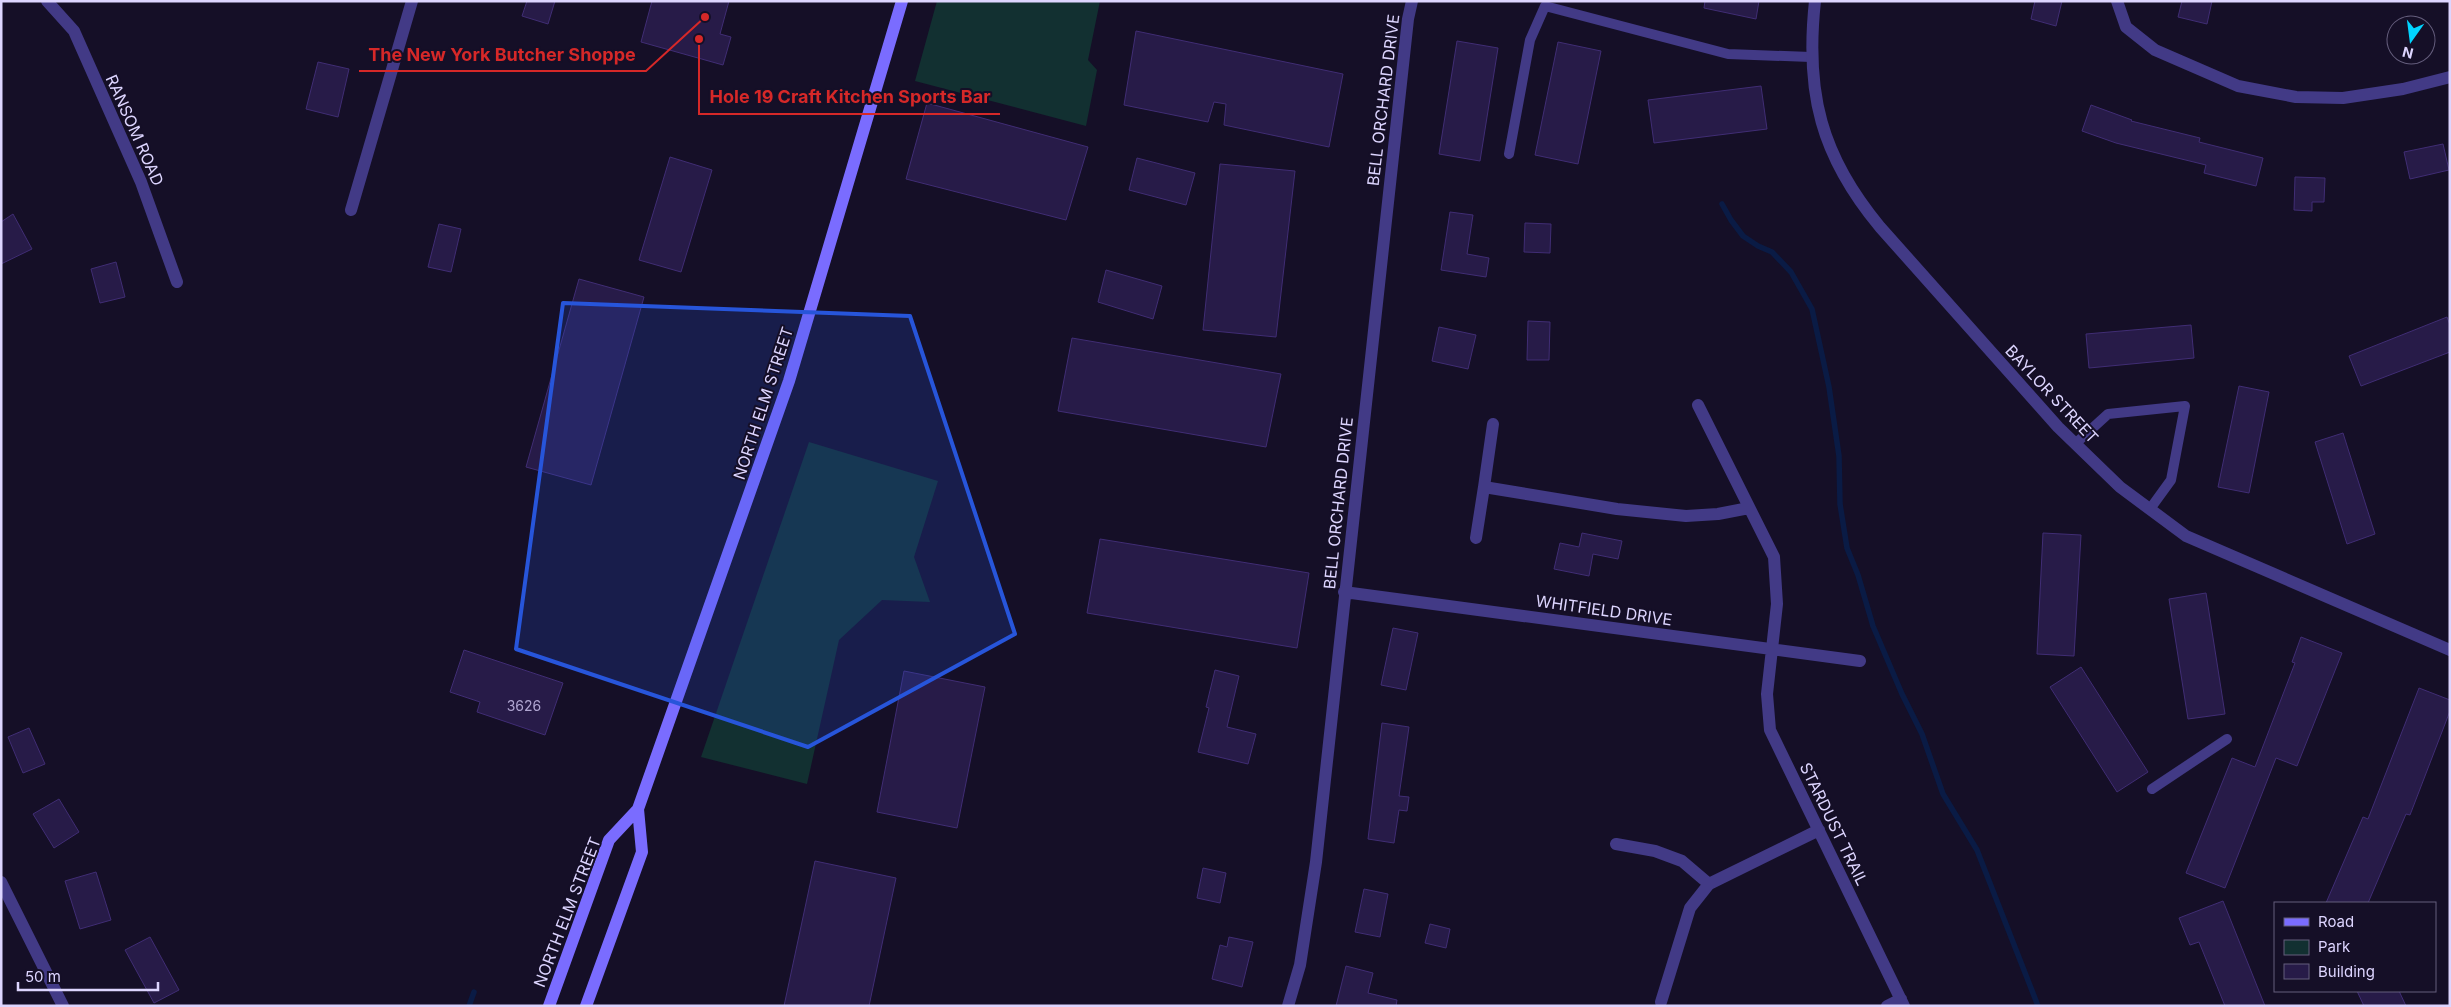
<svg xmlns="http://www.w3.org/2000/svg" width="2451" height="1007" viewBox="0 0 2451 1007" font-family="Inter,sans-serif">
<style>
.green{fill:#123031}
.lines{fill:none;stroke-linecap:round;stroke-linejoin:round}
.stream{stroke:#0a1b45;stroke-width:5.5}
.building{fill:#271b48;stroke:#402d74}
.service{stroke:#423a86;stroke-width:10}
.minor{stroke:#423a86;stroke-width:12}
.secondary{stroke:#7a6cff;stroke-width:12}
.marked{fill:#2755da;fill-opacity:0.2;stroke:#2755da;stroke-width:4;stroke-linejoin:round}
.labels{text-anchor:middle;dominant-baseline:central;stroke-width:4;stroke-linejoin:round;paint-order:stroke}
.number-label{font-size:14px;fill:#b0a6d1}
.street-label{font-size:16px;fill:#ddd5ff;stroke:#150f27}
.leader{fill:none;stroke:#d62828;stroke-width:2}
.callout-dot{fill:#d62828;stroke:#150f27;stroke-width:2}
.callout-label{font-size:18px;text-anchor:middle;font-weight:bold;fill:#d62828;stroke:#150f27;stroke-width:4;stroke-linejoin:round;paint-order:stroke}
</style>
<rect width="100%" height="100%" fill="#150f27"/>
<path class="green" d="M937 1H1100L1088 60 1097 70 1086 126 915 81Z
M809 442 938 481 914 557 930 602 882 600 839 640 807 784 701 757Z"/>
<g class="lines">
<path class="stream" d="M1722 204 1731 220 1743 236 1758 246 1772 252 1791 272 1812 309 1829 387 1839 456 1840 504 1847 548 1858 575 1873 626 1902 694 1922 734 1943 794 1977 850 2038 1006
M469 1006 474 992"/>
</g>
<path class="building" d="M527 1H555L548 24 522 16Z
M652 1H729L720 34 731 37 723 65 641 42Z
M1705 1H1759L1756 19 1704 8Z
M2035 1H2062L2056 26 2031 19Z
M2182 1H2212L2207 24 2178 17Z
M1136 31 1343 74 1329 147 1224 125 1226 104 1214 102 1208 122 1124 105Z
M1457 41 1498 48 1480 161 1439 154Z
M1558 42 1601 51 1578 164 1535 155Z
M318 62 349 69 338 117 306 109Z
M1761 86 1767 129 1654 143 1648 100Z
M927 103 1088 147 1066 220 906 179Z
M2091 105 2132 120 2131 121 2200 138 2199 142 2263 158 2256 186 2204 173 2206 165 2116 143 2082 131Z
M2443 144 2449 170 2410 179 2404 152Z
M670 157 712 170 681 272 639 260Z
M1137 158 1195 173 1186 205 1129 190Z
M1220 164 1295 171 1276 337 1203 330Z
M2295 177 2325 178 2324 202H2312V211L2294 210Z
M1450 212 1473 215 1467 254 1489 258 1486 277 1441 270Z
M13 214 32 249 1 264V222Z
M1525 223 1551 224 1550 253 1524 252Z
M439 224 461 229 451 272 428 267Z
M116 262 125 297 100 303 91 269Z
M1106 270 1162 286 1153 319 1098 302Z
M579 279 644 297 591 485 526 467Z
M2447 317 2450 325V352L2361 386 2349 356Z
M1528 321 1550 322 1549 360H1527Z
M2191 325 2194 358 2089 368 2086 334Z
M1439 327 1476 335 1468 369 1432 361Z
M1072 338 1281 374 1266 447 1058 411Z
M2239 386 2269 392 2249 493 2218 487Z
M2343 433 2375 534 2347 544 2315 442Z
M1582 533 1622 541 1618 559 1593 554 1589 576 1554 569 1560 543 1579 547Z
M2043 533 2081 535 2074 656 2037 654Z
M1100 539 1309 573 1297 648 1087 613Z
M2206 593 2225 714 2188 719 2169 599Z
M1393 628 1418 633 1406 690 1381 685Z
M2301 637 2342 653 2297 766 2276 758 2225 888 2186 873 2232 758 2255 767 2295 663 2292 662Z
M464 650 563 683 545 735 477 712 480 702 450 692Z
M2081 667 2148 772 2117 792 2050 687Z
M1215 670 1239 676 1227 727 1256 734 1248 764 1198 752 1209 708 1206 707Z
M904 671 985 687 957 828 877 812Z
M2419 688 2450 700V711L2410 815 2406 814 2368 903H2326L2363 817 2368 819Z
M1382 723 1409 727 1399 796 1409 797 1407 811 1399 810 1394 843 1368 839Z
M29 728 45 764 23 773 8 737Z
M59 799 79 832 54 848 33 814Z
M815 861 896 878 869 1006H784Z
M1203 868 1226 873 1220 903 1197 898Z
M96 872 111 920 80 929 65 881Z
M1364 889 1388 894 1380 937 1355 932Z
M2223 901 2265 1006H2225L2199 942 2190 945 2179 918Z
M1430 924 1450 929 1446 948 1425 943Z
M150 937 179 990 154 1003 125 950Z
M1229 937 1253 942 1242 987 1212 979 1220 945 1227 947Z
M1346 966 1373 973 1368 993 1397 1000 1396 1006H1336Z
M2357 991H2399L2406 1006H2364Z"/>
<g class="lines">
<path class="service" d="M1509 154 1530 40 1545 6 1728 54 1811 57
M2075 444 2108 414 2185 406 2171 480 2150 509
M2152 789 2227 739"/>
<path class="minor" d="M47 1 74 31 141 182 177 282
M1815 1C1805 93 1821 156 1880 227L2058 427 2120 487 2186 536 2450 650
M2117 1 2126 27 2155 50 2238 86 2296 97 2343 98 2403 89 2450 77
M351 210 412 1
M1698 405 1774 557 1777 604 1767 694 1770 730 1904 1006
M1493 424 1484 487 1617 509 1686 516 1718 514 1749 508
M1476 538 1484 487
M1344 592 1860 661
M1616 844 1655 851 1682 861 1709 884
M1 882 63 1006
M1661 1002 1690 908 1709 884 1819 830
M1288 1006 1300 965 1316 862 1408 19 1412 1
M1887 1006 1901 999"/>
<path class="secondary" d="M549 1006 609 840 638 809
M586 1006 642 852 638 809 789 381 902 1"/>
</g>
<path class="marked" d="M563 303 910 316 1015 634 808 747 516 649Z"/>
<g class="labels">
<g class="number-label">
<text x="524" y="705">3626</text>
</g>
<g class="street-label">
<text transform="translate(1383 100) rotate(-83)">BELL ORCHARD DRIVE</text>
<text transform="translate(135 130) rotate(66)">RANSOM ROAD</text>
<text transform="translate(2052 394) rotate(47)">BAYLOR STREET</text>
<text transform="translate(763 403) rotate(-72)">NORTH ELM STREET</text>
<text transform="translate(1338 503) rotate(-84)">BELL ORCHARD DRIVE</text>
<text transform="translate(1604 610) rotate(8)">WHITFIELD DRIVE</text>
<text transform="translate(1834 824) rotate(64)">STARDUST TRAIL</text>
<text transform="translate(567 912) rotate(-69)">NORTH ELM STREET</text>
</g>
</g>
<path class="leader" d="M705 17L646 71H359M699 39L699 114H1000"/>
<g class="callout-dot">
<circle cx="705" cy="17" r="5"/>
<circle cx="699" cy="39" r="5"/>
</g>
<g class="callout-label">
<text x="502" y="61">The New York Butcher Shoppe</text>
<text x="850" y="103">Hole 19 Craft Kitchen Sports Bar</text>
</g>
<rect width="2451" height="1007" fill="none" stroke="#ddd5ff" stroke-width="5"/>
<rect x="2274" y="902" width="162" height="90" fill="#150f27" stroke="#655e7d"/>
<rect x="2284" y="918" width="25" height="8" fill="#7a6cff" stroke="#655e7d"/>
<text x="2318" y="927" font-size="15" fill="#ddd5ff">Road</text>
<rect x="2284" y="940" width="25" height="15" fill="#123031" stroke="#655e7d"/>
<text x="2318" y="952" font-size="15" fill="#ddd5ff">Park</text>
<rect x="2284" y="964" width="25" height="15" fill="#271b48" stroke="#655e7d"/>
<text x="2318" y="977" font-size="15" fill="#ddd5ff">Building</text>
<g transform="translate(2411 40) rotate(194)"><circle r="24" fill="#150f27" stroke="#655e7d"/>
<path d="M0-4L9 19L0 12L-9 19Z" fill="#01d4ff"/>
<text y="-8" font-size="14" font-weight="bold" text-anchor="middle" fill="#ddd5ff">N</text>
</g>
<path d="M18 982v8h140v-8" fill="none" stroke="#ddd5ff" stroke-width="2.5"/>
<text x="25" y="982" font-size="15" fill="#ddd5ff" stroke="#150f27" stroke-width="4" paint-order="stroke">50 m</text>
</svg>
